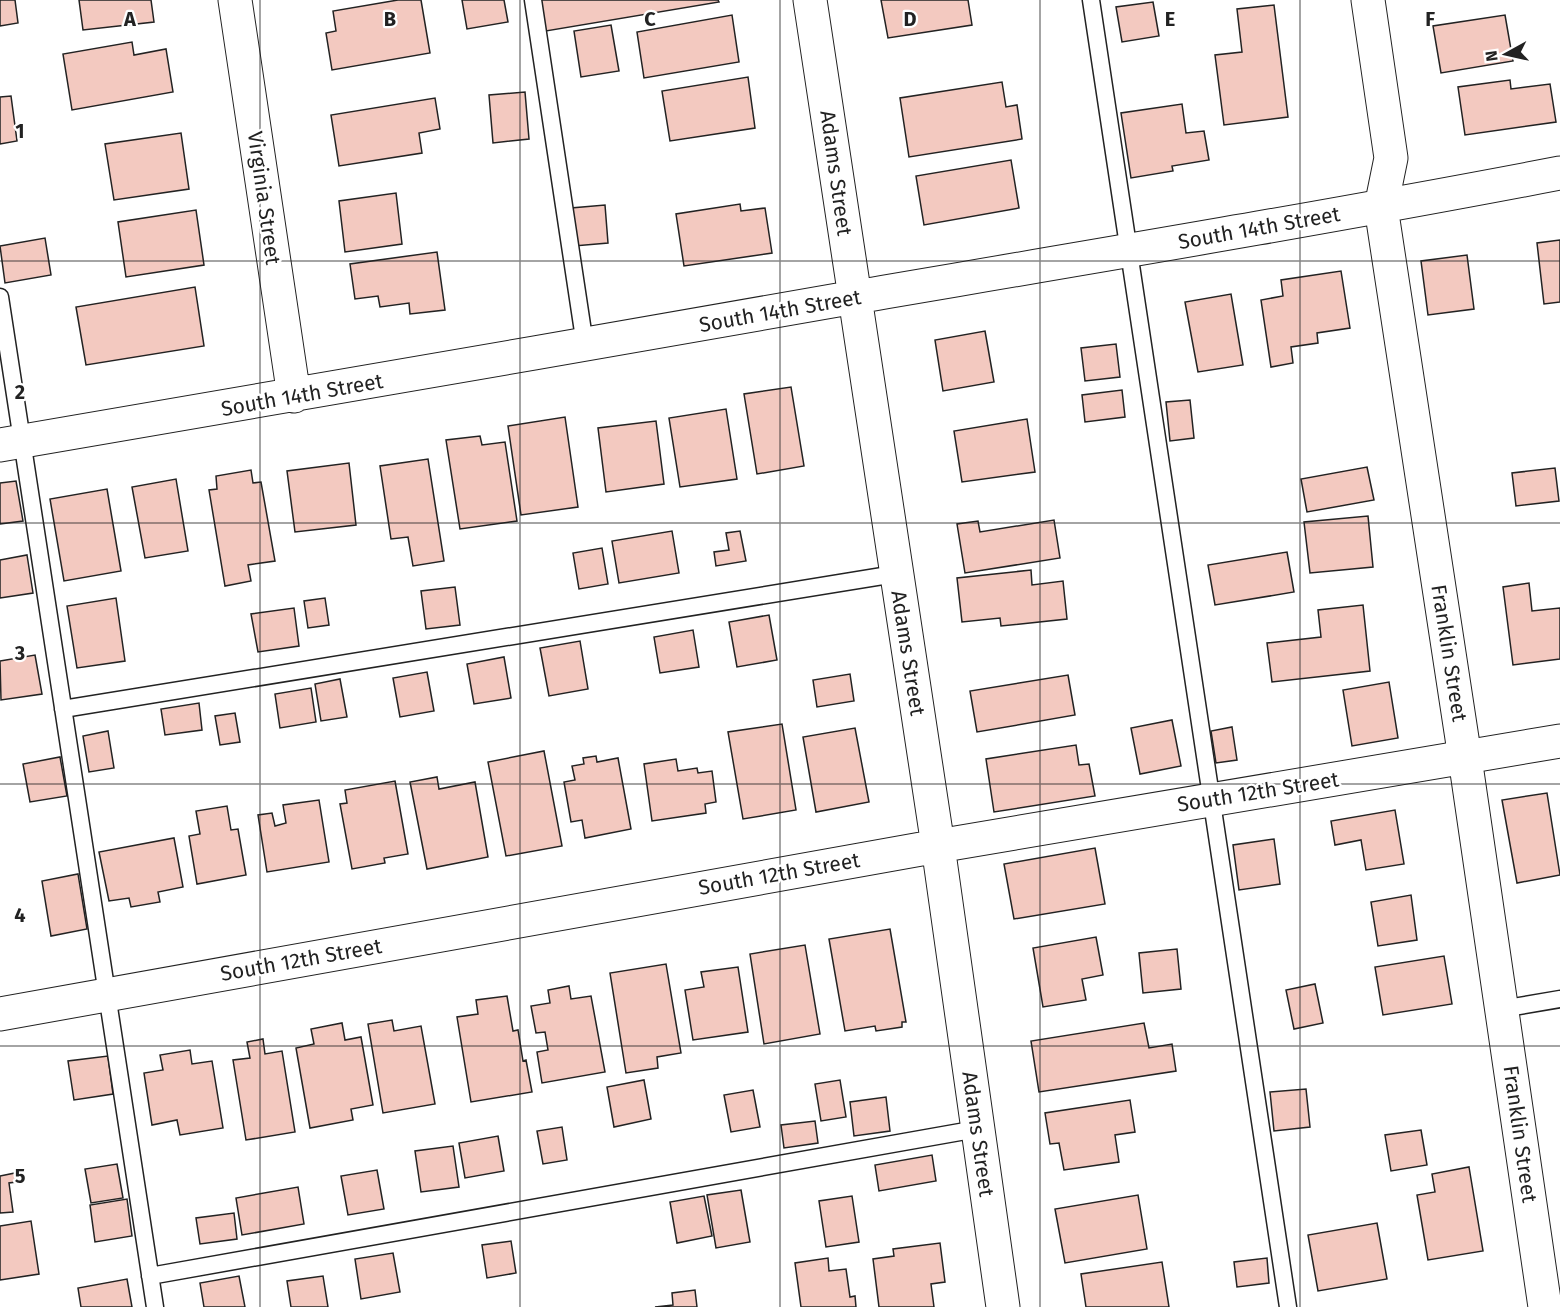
<svg xmlns="http://www.w3.org/2000/svg" width="1560" height="1307" viewBox="0 0 1560 1307" font-family="'Fira Sans',sans-serif">
<style>
.building{fill:#f3c9c0;stroke:#222;stroke-width:1.5}
.lines{fill:none;stroke-linecap:round;stroke-linejoin:round}
.lane-casing{stroke:#222;stroke-width:19}
.street-casing{stroke:#222;stroke-width:35}
.lane{stroke:#fff;stroke-width:16}
.street{stroke:#fff;stroke-width:33}
.grid{fill:none;stroke:#222;stroke-width:1.5;stroke-opacity:0.55}
.labels{text-anchor:middle;dominant-baseline:central;stroke-width:4.5;stroke-linejoin:round;paint-order:stroke}
.street-label{font-size:21px;fill:#222;stroke:#fff}
.grid-label{font-size:20px;text-anchor:middle;font-weight:bold;fill:#222;stroke:#fff;stroke-width:4.5;stroke-linejoin:round;paint-order:stroke}
</style>
<rect width="100%" height="100%" fill="#fff"/>
<path class="building" d="M0 0H15L18 23 0 26Z
M79 0H151L154 22 83 30Z
M398 0H421L430 53 332 70 326 33 336 31 333 11Z
M462 0H504L508 22 467 29Z
M534 0H718L719 2 540 32Z
M881 0H968L972 25 888 38Z
M1153 2 1159 36 1122 42 1116 7Z
M1274 5 1288 117 1224 125 1215 55 1242 52 1237 9Z
M732 15 739 62 644 78 637 32Z
M1505 15 1513 61 1441 73 1433 26Z
M611 25 619 71 581 77 574 31Z
M132 42 134 55 166 49 173 92 72 110 63 54Z
M748 77 755 128 670 141 662 91Z
M1510 80 1511 89 1550 84 1556 122 1465 135 1458 87Z
M1002 82 1006 107 1017 105 1022 139 909 157 900 98Z
M525 92 529 139 493 143 489 95Z
M11 96 17 141 0 144V97Z
M435 98 440 129 419 133 422 153 339 166 331 115Z
M1182 104 1186 133 1204 131 1209 160 1172 166 1173 171 1131 178 1121 113Z
M181 133 189 189 114 200 105 144Z
M1011 160 1019 208 924 225 916 176Z
M396 193 402 244 345 252 339 201Z
M740 204 741 211 765 208 772 253 684 266 676 214Z
M605 205 608 243 574 246 571 208Z
M196 210 204 265 126 277 118 222Z
M45 238 51 275 5 283 0 246Z
M1560 240V302L1544 304 1537 243Z
M437 252 445 310 410 314 409 303 380 307 378 296 355 299 350 264Z
M1467 255 1474 309 1428 315 1421 261Z
M1341 271 1350 328 1317 333 1318 343 1291 347 1293 363 1271 367 1261 300 1283 296 1281 280Z
M195 287 204 346 86 365 76 307Z
M1231 294 1243 365 1198 372 1185 302Z
M985 331 994 382 943 391 935 340Z
M1116 344 1120 377 1085 381 1081 348Z
M791 387 804 466 757 474 744 394Z
M1122 390 1125 417 1085 422 1082 395Z
M1190 400 1194 438 1170 441 1166 402Z
M726 409 737 479 680 487 669 418Z
M565 417 578 507 521 515 508 426Z
M1027 419 1035 472 962 482 954 431Z
M656 421 664 484 606 492 598 428Z
M480 436 482 445 505 442 517 521 460 529 446 440Z
M428 459 444 561 413 566 408 537 391 539 380 466Z
M349 463 356 525 295 532 287 471Z
M1367 467 1374 500 1307 512 1301 479Z
M1555 468 1559 501 1516 506 1512 473Z
M251 470 253 483 261 482 275 561 248 565 251 581 225 586 209 490 217 489 216 476Z
M176 479 188 551 145 558 132 487Z
M16 481 23 521 0 524V483Z
M107 489 121 571 64 581 50 499Z
M1368 516 1373 567 1310 573 1304 522Z
M1054 520 1060 558 965 573 957 524 978 521 980 532Z
M672 531 679 573 619 583 612 541Z
M740 531 746 561 716 566 714 552 729 550 726 533Z
M602 548 608 584 579 589 573 553Z
M1287 552 1294 592 1215 605 1208 565Z
M27 555 33 593 0 598V560Z
M1031 570 1032 585 1063 581 1067 619 1001 626 1000 618 962 622 957 578Z
M1529 583 1532 611 1560 608V659L1513 665 1503 587Z
M455 587 460 625 426 629 421 591Z
M116 598 125 661 77 668 67 606Z
M325 598 329 625 308 628 304 601Z
M1363 605 1370 671 1272 682 1267 643 1321 637 1318 610Z
M294 608 299 646 258 652 251 614Z
M769 615 777 660 737 667 729 622Z
M693 630 699 667 660 673 654 637Z
M580 641 588 689 549 696 540 648Z
M35 655 42 694 1 700 0 661Z
M504 657 511 698 474 704 467 664Z
M427 672 434 711 400 717 393 678Z
M850 674 854 701 817 707 813 680Z
M1068 675 1075 715 977 732 970 691Z
M340 679 347 717 321 721 315 684Z
M1389 682 1398 738 1352 746 1343 690Z
M311 688 316 722 280 728 275 694Z
M199 703 202 730 165 735 161 709Z
M235 713 240 742 220 745 215 716Z
M1172 720 1181 766 1140 774 1131 728Z
M782 724 796 810 743 819 728 732Z
M1232 727 1237 760 1216 763 1211 731Z
M855 728 869 802 816 812 803 737Z
M108 731 114 768 89 772 83 736Z
M1076 745 1079 765 1089 764 1095 796 994 812 986 759Z
M544 751 562 846 506 856 488 762Z
M596 756 597 762 618 758 631 829 585 838 582 820 571 822 564 782 575 780 572 766 584 764 583 758Z
M60 757 67 796 30 802 23 764Z
M676 759 678 771 697 768 698 773 712 771 716 802 705 804 706 813 652 821 644 764Z
M437 777 439 789 475 782 488 857 427 869 410 782Z
M395 781 408 854 384 858 385 863 352 869 340 804 347 803 345 790Z
M1547 793 1560 875 1517 883 1502 800Z
M319 800 329 862 267 872 258 815 272 813 275 826 286 823 283 805Z
M227 806 231 830 238 829 246 875 197 884 189 836 200 834 196 811Z
M1395 810 1404 864 1366 870 1361 840 1335 845 1331 821Z
M174 838 183 887 158 892 160 902 131 907 129 898 109 901 99 852Z
M1274 839 1280 884 1239 890 1233 845Z
M1095 848 1105 904 1014 919 1004 864Z
M78 874 87 929 51 936 42 881Z
M1411 895 1417 940 1378 946 1371 902Z
M890 929 906 1022H902V1027L876 1031 875 1026 845 1031 829 939Z
M1096 937 1103 975 1082 979 1086 1000 1043 1007 1033 948Z
M805 945 820 1034 764 1044 750 954Z
M1177 949 1181 989 1143 993 1139 953Z
M1444 956 1452 1004 1383 1015 1375 967Z
M666 964 681 1053 657 1057 658 1068 626 1073 610 973Z
M738 967 748 1032 693 1040 685 990 704 987 701 972Z
M1315 984 1323 1023 1294 1029 1286 990Z
M569 986 571 999 591 996 605 1072 542 1083 537 1052 548 1050 545 1032 536 1033 531 1006 550 1003 548 990Z
M507 996 513 1031 518 1030 523 1061 526 1060 532 1092 471 1102 457 1017 478 1014 476 1000Z
M392 1020 394 1031 421 1026 435 1104 383 1113 368 1024Z
M342 1023 345 1040 361 1037 373 1105 351 1109 353 1120 310 1128 296 1048 314 1044 311 1029Z
M1144 1023 1149 1048 1172 1044 1176 1071 1039 1092 1031 1041Z
M263 1039 265 1054 282 1051 295 1132 246 1140 233 1060 250 1058 247 1042Z
M190 1050 192 1064 212 1061 223 1128 180 1135 177 1120 152 1125 144 1073 163 1070 160 1055Z
M108 1056 113 1094 74 1100 68 1061Z
M644 1080 651 1119 614 1127 607 1087Z
M840 1080 846 1117 821 1121 815 1084Z
M1306 1089 1310 1127 1274 1131 1270 1092Z
M753 1090 760 1127 731 1132 724 1095Z
M886 1097 890 1131 854 1136 850 1102Z
M1130 1100 1135 1132 1115 1135 1119 1162 1064 1170 1059 1143 1050 1144 1045 1113Z
M815 1121 818 1143 784 1148 781 1125Z
M562 1127 567 1160 543 1164 537 1131Z
M1421 1130 1427 1165 1391 1171 1385 1135Z
M498 1136 504 1171 465 1178 459 1143Z
M453 1146 459 1187 421 1192 415 1151Z
M932 1155 936 1181 879 1191 875 1165Z
M117 1164 123 1198 91 1203 85 1169Z
M1469 1167 1483 1251 1428 1260 1417 1195 1435 1192 1432 1174Z
M377 1170 384 1209 348 1215 341 1176Z
M15 1173 16 1182 9 1183 13 1212 0 1213V1176Z
M298 1187 304 1224 242 1235 236 1198Z
M741 1190 750 1242 716 1248 707 1195Z
M1138 1195 1147 1249 1065 1263 1055 1209Z
M704 1196 712 1236 677 1243 670 1202Z
M852 1196 859 1242 826 1247 819 1201Z
M127 1199 132 1236 95 1242 90 1205Z
M234 1213 237 1239 200 1244 196 1218Z
M31 1221 39 1274 0 1280V1226Z
M1377 1223 1387 1279 1318 1291 1308 1235Z
M511 1241 516 1273 487 1278 482 1245Z
M940 1243 945 1282 931 1284 934 1307H879L873 1259 894 1256 893 1249Z
M393 1253 400 1292 361 1299 355 1259Z
M828 1258 829 1271 846 1269 850 1297 855 1296 856 1307H801L795 1263Z
M1267 1258 1269 1283 1237 1287 1234 1262Z
M1162 1262 1169 1307H1086L1081 1274Z
M239 1276 245 1307H204L200 1283Z
M323 1276 328 1307H291L287 1281Z
M127 1279 132 1307H81L78 1288Z
M695 1290 697 1307H655L673 1305 672 1293Z"/>
<g class="lines">
<defs>
<path id="lane" d="M533 0 585 345
M1091 0 1288 1307
M0 297 155 1307
M63 709 895 574
M1501 1009 1560 999
M150 1276 977 1129"/>
<path id="street" d="M235 0 294 396
M810 0 938 846 1003 1307
M1368 0 1391 158 1381 207 1465 758 1545 1307
M0 445C285 398 570 346 855 297 1090 257 1325 218 1560 173
M0 1014 938 846 1560 741"/>
</defs>
<use href="#lane" class="lane-casing"/>
<use href="#street" class="street-casing"/>
<use href="#lane" class="lane"/>
<use href="#street" class="street"/>
</g>
<path class="grid" d="M260 0V1307M520 0V1307M780 0V1307M1040 0V1307M1300 0V1307M0 261H1560M0 523H1560M0 784H1560M0 1046H1560"/>
<g class="labels">
<g class="street-label">
<text transform="translate(836 173) rotate(82)">Adams Street</text>
<text transform="translate(264 198) rotate(82)">Virginia Street</text>
<text transform="translate(1259 228) rotate(-10)">South 14th Street</text>
<text transform="translate(780 311) rotate(-10)">South 14th Street</text>
<text transform="translate(302 395) rotate(-10)">South 14th Street</text>
<text transform="translate(908 653) rotate(81)">Adams Street</text>
<text transform="translate(1449 653) rotate(81)">Franklin Street</text>
<text transform="translate(1258 792) rotate(-9)">South 12th Street</text>
<text transform="translate(779 874) rotate(-10)">South 12th Street</text>
<text transform="translate(301 960) rotate(-10)">South 12th Street</text>
<text transform="translate(978 1134) rotate(82)">Adams Street</text>
<text transform="translate(1520 1134) rotate(82)">Franklin Street</text>
</g>
</g>
<g class="grid-label">
<text x="130" y="26">A</text>
<text x="390" y="26">B</text>
<text x="650" y="26">C</text>
<text x="910" y="26">D</text>
<text x="1170" y="26">E</text>
<text x="1430" y="26">F</text>
<text x="20" y="138">1</text>
<text x="20" y="399">2</text>
<text x="20" y="660">3</text>
<text x="20" y="922">4</text>
<text x="20" y="1183">5</text>
</g>
<g transform="translate(1506 54) rotate(262)" stroke="#ffffff" stroke-width="4.5" paint-order="stroke">
<path d="M0-4.5L10 22L0 15L-10 22Z" fill="#222222"/>
<text y="-9" font-size="16" font-weight="bold" text-anchor="middle" fill="#222222">N</text>
</g>
</svg>
